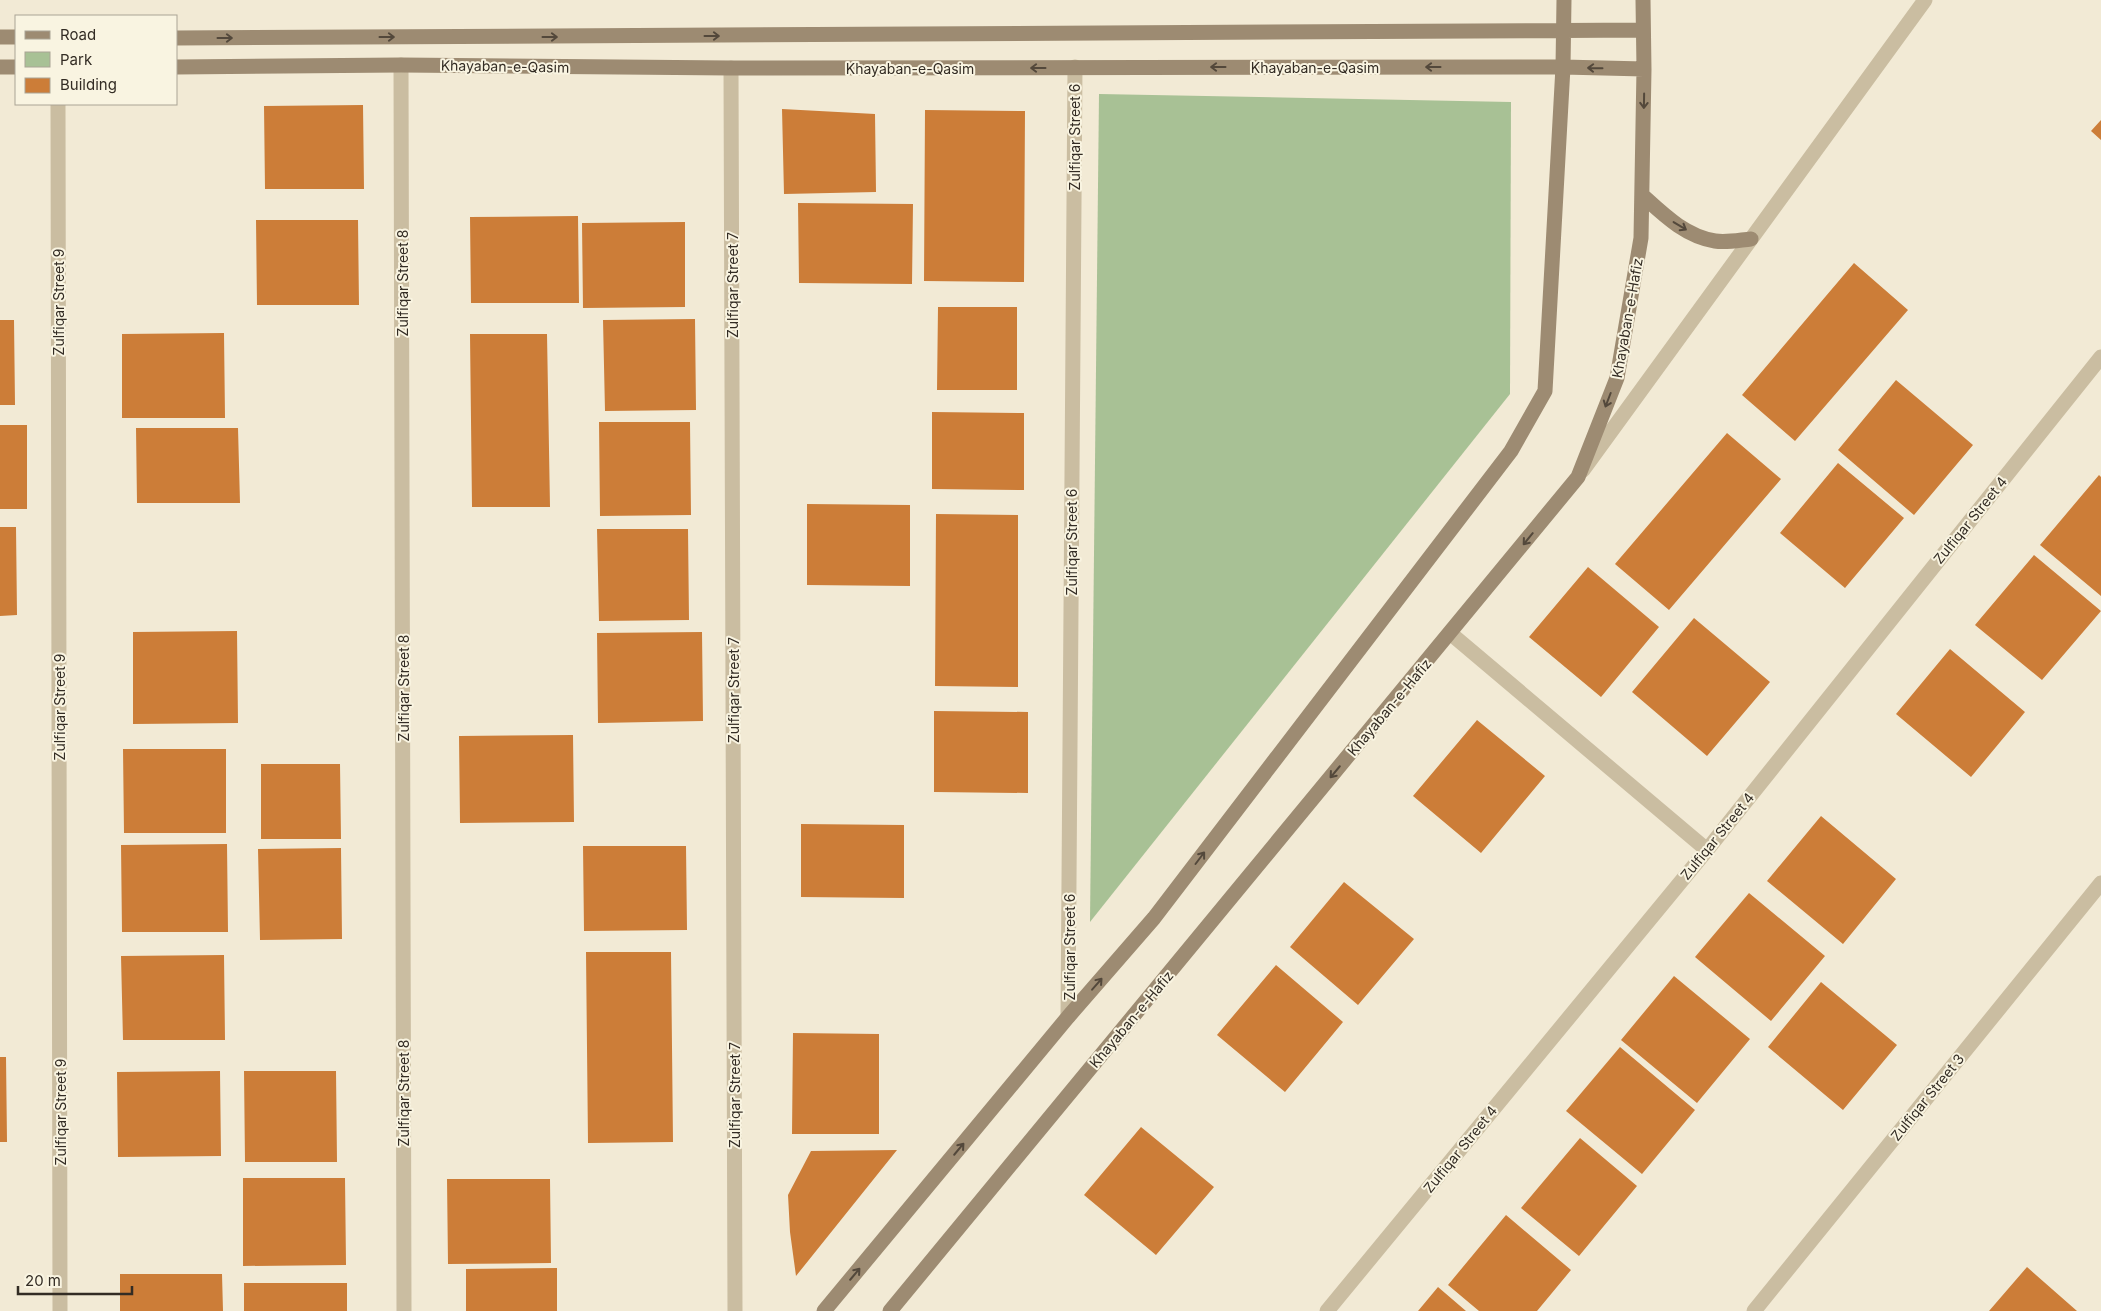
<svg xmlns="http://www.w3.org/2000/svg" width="2101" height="1311" viewBox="0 0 2101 1311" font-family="Inter,sans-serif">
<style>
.green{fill:#a8c195}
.building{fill:#cc7d38}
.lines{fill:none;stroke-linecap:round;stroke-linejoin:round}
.street{stroke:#cabda1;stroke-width:15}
.secondary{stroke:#9d8b72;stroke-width:15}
.oneway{stroke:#53483b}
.labels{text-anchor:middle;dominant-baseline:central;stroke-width:4;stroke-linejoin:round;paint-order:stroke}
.street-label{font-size:14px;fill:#332c24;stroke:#f9f4e1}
</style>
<rect width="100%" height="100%" fill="#f2ead5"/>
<path class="green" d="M1099 94 1511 102 1510 394 1090 922Z"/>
<path class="building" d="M363 105 364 189H265L264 106Z
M782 109 875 114 876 192 784 194Z
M925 110 1025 111 1024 282 924 281Z
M2101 120V140L2091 131Z
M798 203 913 204 912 284 799 283Z
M578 216 579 303H471L470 217Z
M256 220H358L359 305H257Z
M685 222V307L583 308 582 223Z
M1854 263 1908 310 1795 441 1742 395Z
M938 307H1017V390H937Z
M695 319 696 410 605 411 603 320Z
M0 320H14L15 405H0Z
M224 333 225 418H122V334Z
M470 334H547L550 507H472Z
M1896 380 1973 445 1914 515 1838 450Z
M932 412 1024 413V490L932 489Z
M599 422H690L691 515 600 516Z
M0 425H27V509H0Z
M136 428H238L240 503H137Z
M1727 433 1781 479 1669 610 1615 564Z
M1838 463 1904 518 1845 588 1780 533Z
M2099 475 2101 477V596L2040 545Z
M807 504 910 505V586L807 585Z
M936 514 1018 515V687L935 686Z
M0 527H16L17 615 0 616Z
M597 529H688L689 620 599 621Z
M2034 555 2101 611 2042 680 1975 625Z
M1588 567 1659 627 1601 697 1529 637Z
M1694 618 1770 682 1707 756 1632 692Z
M237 631 238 723 133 724V632Z
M702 632 703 721 598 723 597 633Z
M1950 649 2025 712 1971 777 1896 714Z
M934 711 1028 712V793L934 792Z
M1477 720 1545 776 1481 853 1413 796Z
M573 735 574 822 460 823 459 736Z
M123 749H226V833H124Z
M261 764H340L341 839H261Z
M1821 816 1896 879 1843 944 1767 881Z
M801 824 904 825V898L801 897Z
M227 844 228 932H122L121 845Z
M583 846H686L687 930 584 931Z
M341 848 342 939 260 940 258 849Z
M1344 882 1414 939 1358 1005 1290 947Z
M1749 893 1825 956 1771 1021 1695 957Z
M586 952H671L673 1142 588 1143Z
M224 955 225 1040H123L121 956Z
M1276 965 1343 1022 1285 1092 1217 1035Z
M1674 976 1750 1039 1697 1103 1621 1040Z
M1821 982 1897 1045 1843 1110 1768 1047Z
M793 1033 879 1034V1134H792Z
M1620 1047 1695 1110 1642 1174 1566 1111Z
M0 1057H6L7 1142H0Z
M220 1071 221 1156 118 1157 117 1072Z
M244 1071H336L337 1162H245Z
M1141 1127 1214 1187 1156 1255 1084 1195Z
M1580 1138 1637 1186 1579 1256 1521 1208Z
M897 1150 796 1276 790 1232 788 1195 811 1151Z
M243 1178H345L346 1265 243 1266Z
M447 1179H550L551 1263 448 1264Z
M1506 1215 1571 1270 1537 1311H1479L1448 1285Z
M2027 1267 2077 1311H1989Z
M557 1268V1311H466V1269Z
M120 1274H222L223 1311H120Z
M244 1283H347V1311H244Z
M1438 1287 1466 1311H1418Z"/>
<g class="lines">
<path class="street" d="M401 65 404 1311
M731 68 735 1311
M58 104 60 1311
M1583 470 1925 0
M1450 633 1707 850
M1068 1017 1075 67
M1327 1311 1707 850 2101 357
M1754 1311 2101 883"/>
<path class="secondary" d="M0 37H16
M176 38 1643 30
M0 67H16
M176 67 401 65 731 68 1563 67 1644 69
M1642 195C1664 215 1685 236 1715 241 1726 243 1740 240 1751 239
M824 1311 1068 1017 1154 918 1511 451 1545 391 1563 67 1564 0
M890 1311 1578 477 1617 378 1641 238 1644 69 1643 0"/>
</g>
<defs><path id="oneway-shaft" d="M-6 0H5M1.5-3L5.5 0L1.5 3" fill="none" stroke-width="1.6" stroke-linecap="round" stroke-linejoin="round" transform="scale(1.25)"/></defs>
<g class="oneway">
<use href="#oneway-shaft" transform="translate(712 36)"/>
<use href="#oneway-shaft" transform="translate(387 37)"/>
<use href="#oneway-shaft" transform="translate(550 37)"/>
<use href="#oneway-shaft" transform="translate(225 38)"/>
<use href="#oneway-shaft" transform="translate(1218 67) rotate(180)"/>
<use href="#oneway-shaft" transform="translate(1433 67) rotate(180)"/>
<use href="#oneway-shaft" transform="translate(1038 68) rotate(180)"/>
<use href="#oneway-shaft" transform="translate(1595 68) rotate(-179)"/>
<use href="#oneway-shaft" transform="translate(1644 101) rotate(91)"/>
<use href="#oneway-shaft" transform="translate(1680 226) rotate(31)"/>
<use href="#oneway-shaft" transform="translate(1608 400) rotate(111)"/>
<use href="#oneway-shaft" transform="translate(1528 539) rotate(129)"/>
<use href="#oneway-shaft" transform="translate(1335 772) rotate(130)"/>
<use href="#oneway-shaft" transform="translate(1200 858) rotate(-53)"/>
<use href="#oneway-shaft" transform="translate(1097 984) rotate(-49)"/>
<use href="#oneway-shaft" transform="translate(959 1149) rotate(-50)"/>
<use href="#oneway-shaft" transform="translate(855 1274) rotate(-50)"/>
</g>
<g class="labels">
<g class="street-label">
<text transform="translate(505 66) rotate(1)">Khayaban-e-Qasim</text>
<text x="1315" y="67">Khayaban-e-Qasim</text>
<text x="910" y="68">Khayaban-e-Qasim</text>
<text transform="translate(1074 137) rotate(-90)">Zulfiqar Street 6</text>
<text transform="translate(402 283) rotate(-90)">Zulfiqar Street 8</text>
<text transform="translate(732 285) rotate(-90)">Zulfiqar Street 7</text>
<text transform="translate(58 302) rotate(-90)">Zulfiqar Street 9</text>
<text transform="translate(1627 318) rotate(-80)">Khayaban-e-Hafiz</text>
<text transform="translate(1970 520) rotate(-51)">Zulfiqar Street 4</text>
<text transform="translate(1071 542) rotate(-90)">Zulfiqar Street 6</text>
<text transform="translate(403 688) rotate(-90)">Zulfiqar Street 8</text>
<text transform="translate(733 690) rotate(-90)">Zulfiqar Street 7</text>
<text transform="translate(59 707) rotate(-90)">Zulfiqar Street 9</text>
<text transform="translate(1389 707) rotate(-50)">Khayaban-e-Hafiz</text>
<text transform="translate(1717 836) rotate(-51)">Zulfiqar Street 4</text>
<text transform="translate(1069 947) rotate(-90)">Zulfiqar Street 6</text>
<text transform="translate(1131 1019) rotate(-50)">Khayaban-e-Hafiz</text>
<text transform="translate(403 1093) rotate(-90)">Zulfiqar Street 8</text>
<text transform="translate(734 1095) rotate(-90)">Zulfiqar Street 7</text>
<text transform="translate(1927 1097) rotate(-51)">Zulfiqar Street 3</text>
<text transform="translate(60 1112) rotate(-90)">Zulfiqar Street 9</text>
<text transform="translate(1460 1149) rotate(-51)">Zulfiqar Street 4</text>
</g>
</g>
<rect x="15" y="15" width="162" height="90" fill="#f9f4e1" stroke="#aaa495"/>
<rect x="25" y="31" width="25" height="8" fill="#9d8b72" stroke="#aaa495"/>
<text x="60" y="40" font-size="15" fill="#332c24">Road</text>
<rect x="25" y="52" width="25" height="15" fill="#a8c195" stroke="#aaa495"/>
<text x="60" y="65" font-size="15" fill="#332c24">Park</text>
<rect x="25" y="78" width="25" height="15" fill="#cc7d38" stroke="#aaa495"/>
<text x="60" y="90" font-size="15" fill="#332c24">Building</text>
<path d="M18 1286v8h114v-8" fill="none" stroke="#332c24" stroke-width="2.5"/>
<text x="25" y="1286" font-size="15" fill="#332c24" stroke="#f9f4e1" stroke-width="4" paint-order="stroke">20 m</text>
</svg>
